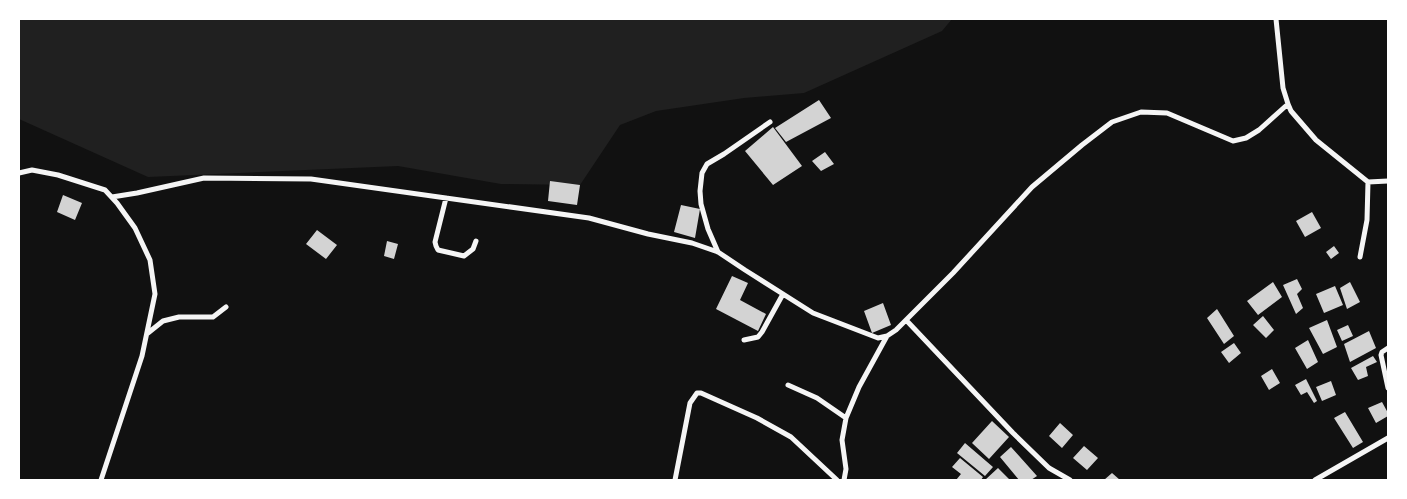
<svg xmlns="http://www.w3.org/2000/svg" width="1407" height="499" viewBox="0 0 1407 499" font-family="Rubik,sans-serif">
<style>
.green{fill:#202020}
.building{fill:#d3d3d3}
.lines{fill:none;stroke-linecap:round;stroke-linejoin:round}
.minor{stroke:#f5f5f5;stroke-width:5}
</style>
<rect width="100%" height="100%" fill="#111"/>
<path class="green" d="M19 19H952L942 31 804 93 744 98 656 111 620 125 580 185 501 184 398 166 148 177 19 119Z"/>
<path class="building" d="M819 100 831 118 786 142 775 128Z
M773 127 802 166 773 185 745 151Z
M825 152 834 164 821 171 812 161Z
M550 181 580 185 577 205 548 201Z
M63 195 82 203 75 220 57 212Z
M681 205 700 209 695 238 674 232Z
M1312 212 1321 228 1305 237 1296 221Z
M317 230 337 245 326 259 306 244Z
M387 241 398 244 394 259 384 256Z
M1334 246 1339 253 1331 259 1326 252Z
M732 276 748 283 740 300 766 314 758 331 716 309Z
M1297 279 1302 289 1297 294 1303 308 1296 314 1283 285Z
M1273 282 1282 297 1258 315 1247 301Z
M1350 282 1360 302 1347 309 1340 288Z
M1335 286 1343 305 1324 313 1316 294Z
M883 303 891 325 872 333 864 311Z
M1217 309 1234 336 1224 344 1207 318Z
M1263 316 1274 330 1266 338 1253 325Z
M1327 320 1337 347 1323 354 1309 328Z
M1348 325 1353 336 1342 341 1337 330Z
M1369 331 1376 348 1350 362 1344 344Z
M1308 340 1318 362 1307 369 1295 348Z
M1234 343 1241 353 1229 363 1221 352Z
M1373 356 1377 362 1366 367 1368 376 1358 380 1351 368Z
M1272 369 1280 383 1269 390 1261 376Z
M1306 379 1317 401 1314 403 1307 392 1301 395 1295 385Z
M1331 381 1336 395 1322 401 1316 387Z
M1382 402 1388 413V416L1376 423 1368 408Z
M1345 412 1363 442 1353 448 1334 418Z
M992 421 1009 437 989 459 972 443Z
M1060 423 1073 435 1062 448 1049 436Z
M965 443 993 467 985 476 957 453Z
M1084 446 1098 458 1087 470 1073 458Z
M1011 447 1037 476 1031 480H1019L1000 457Z
M960 458 983 477 981 480H956L961 474 952 467Z
M998 468 1010 480H985Z
M1112 473 1120 480H1104Z"/>
<g class="lines">
<path class="minor" d="M1288 104 1291 111 1316 140 1368 182 1388 181
M19 173 32 170 58 175 105 190 117 203 135 228 150 260 155 294 142 356 101 480
M112 197 137 193 204 178 311 179 589 218 648 234 692 243 718 252 745 270 813 313 878 338 887 336 896 330 953 273 1032 187 1082 145 1112 122 1141 112 1167 113 1233 141 1246 138 1259 130 1288 104 1283 88 1276 19
M446 198 435 242 436 246 438 250 464 256 473 249 476 241
M718 252 708 229 701 204 700 191 702 173 707 164 724 154 770 122
M1360 257 1367 220 1368 182
M906 320 1013 433 1049 468 1070 480
M148 333 163 321 179 317H213L226 307
M744 340 758 337 762 332 783 294
M1388 348 1382 352 1381 355 1388 388
M788 385 817 398 846 418
M675 480 690 403 697 393H701L757 418 791 437 837 480
M844 480 846 469 842 440 846 418 859 387 887 336
M1315 480 1388 438"/>
</g>
<rect width="1407" height="499" fill="none" stroke="#ffffff" stroke-width="40"/>
</svg>
